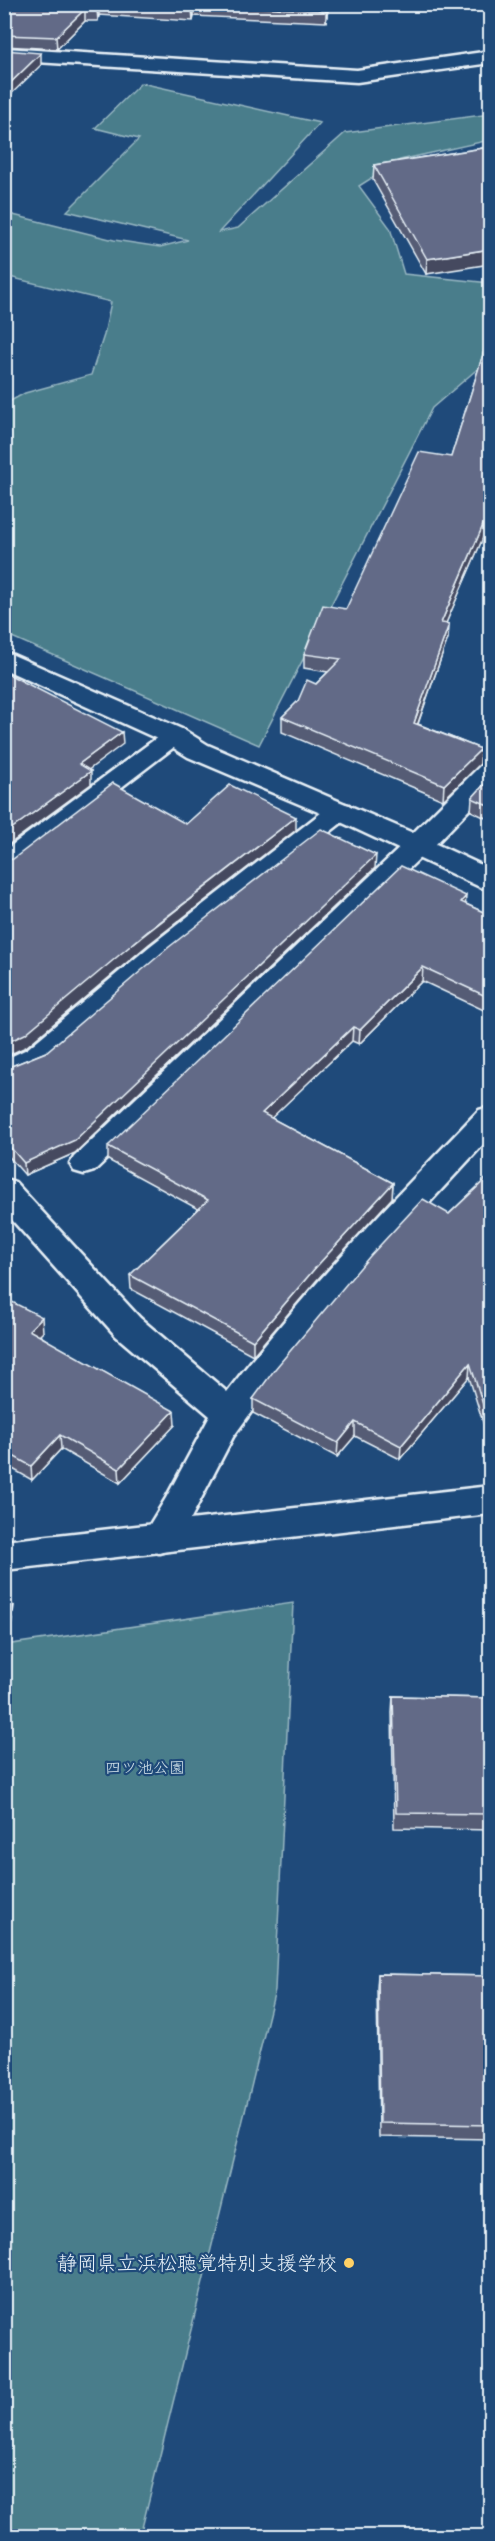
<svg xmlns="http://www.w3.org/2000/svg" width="495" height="2541" viewBox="0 0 495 2541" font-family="Sriracha,'Klee One',sans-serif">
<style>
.green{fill:#497d8b;stroke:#98b7c2;stroke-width:1.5}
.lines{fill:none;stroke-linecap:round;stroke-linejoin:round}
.lane-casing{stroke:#e8f1f8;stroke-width:5}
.street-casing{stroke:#e8f1f8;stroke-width:5}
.secondary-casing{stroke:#e8f1f8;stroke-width:5}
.path{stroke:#e8f1f8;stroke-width:4.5;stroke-dasharray:8 5;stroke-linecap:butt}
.lane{fill:#1f4a7a;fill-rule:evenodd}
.street{fill:#1f4a7a;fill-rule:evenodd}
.secondary{fill:#1f4a7a;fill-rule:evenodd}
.wall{fill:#545b74;stroke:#e8f1f8;stroke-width:1.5}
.shaded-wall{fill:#454a5e;stroke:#e8f1f8;stroke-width:1.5}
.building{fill:#626a87;stroke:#e8f1f8;stroke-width:1.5}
.poi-dot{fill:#ffd166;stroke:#1f4a7a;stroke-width:2}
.labels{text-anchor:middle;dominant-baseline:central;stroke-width:4.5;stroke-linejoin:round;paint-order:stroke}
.park-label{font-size:16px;fill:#d0e0e8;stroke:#1f4a7a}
.near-poi-label{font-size:20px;fill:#e8f1f8;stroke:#1f4a7a;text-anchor:end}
</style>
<rect width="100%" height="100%" fill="#1f4a7a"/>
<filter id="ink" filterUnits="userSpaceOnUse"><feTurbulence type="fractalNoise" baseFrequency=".0167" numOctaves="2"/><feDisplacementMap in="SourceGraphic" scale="12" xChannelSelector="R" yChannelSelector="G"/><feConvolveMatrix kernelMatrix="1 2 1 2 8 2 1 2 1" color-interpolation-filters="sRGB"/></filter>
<g filter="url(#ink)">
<path class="green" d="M141 83 320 123 219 232 238 228 345 133 490 114V140L400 160 359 186 390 228 404 274 490 283 489 359 432 408 259 745 5 634V404L25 393 91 375 104 335 111 302 5 276V213L114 240 160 247 188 240 67 211 139 139 95 128Z
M293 1603 275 1990 140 2536H5V1645Z"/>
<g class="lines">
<defs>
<path id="lane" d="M174 729 182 731 186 736 182 741 13 870 4 872V851L166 731Z
M340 803 349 805 352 811 349 817 168 958 45 1063 4 1081V1060L27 1049 150 946 331 805Z
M417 838 426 840 429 846 426 852 94 1171 84 1174 74 1171 70 1164 74 1157 408 840Z"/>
<path id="street" d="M4 48 357 70 490 51V63L357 82 4 60Z
M4 651 184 730 208 745 413 833 480 766 490 763V788L436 844 490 869V889L480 887 330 817 188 757 164 742 4 669Z
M490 1107V1137L368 1269 273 1382 233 1437 191 1518 172 1549 159 1553 146 1549 141 1539 166 1498 210 1416 116 1336 4 1211V1178L15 1182 140 1318 227 1392C304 1291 392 1201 479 1110Z"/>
<path id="secondary" d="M490 1486V1514L4 1570V1541Z"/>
</defs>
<use href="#lane" class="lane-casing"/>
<use href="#street" class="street-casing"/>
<use href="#secondary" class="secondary-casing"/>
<path class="path" d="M4 1664 13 1603"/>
<use href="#lane" class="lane"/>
<use href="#street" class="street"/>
<use href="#secondary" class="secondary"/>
</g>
<path class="wall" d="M4 4H329L326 22 194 16 193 21 99 15 98 21H85L57 49 4 46Z
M483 4H490V16Z
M490 147 426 274 373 180 374 165Z
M490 332V524H489L446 623 449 624 448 638 418 724 481 749 480 764 443 800 282 732V717L328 672 304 668V654L346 609 451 457Z
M490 778V820L471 811 472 798Z
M375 868 75 1153 25 1175 4 1151V1069L46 1052Z
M466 904 490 915V1013L422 981 359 1044 352 1041 271 1118 393 1183 392 1198 316 1281 253 1355 131 1289 130 1275 198 1209 108 1160V1146Z
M490 1175V1445L469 1377 400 1459 355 1436 337 1457 253 1413V1399Z
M4 1298 43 1332 39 1335 175 1425 120 1483 61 1449 32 1480 4 1464Z
M393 1696 490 1698V1830L394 1828 392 1712Z
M378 1974 490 1976V2139L379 2137 377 1988Z"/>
<path class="shaded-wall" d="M99 4V15L98 21 97 10Z
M194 4V16L193 21 192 9Z
M327 4H329L326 22V11Z
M85 9V21L57 49 56 37Z
M41 53V65L4 101V89Z
M490 249V264L426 274 427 259Z
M490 509 489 524 440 637 441 623Z
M449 624 448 638 413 737 414 723Z
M122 732 123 744 79 777V764Z
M481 749 480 764 443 800 444 785Z
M91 771V784L4 848V834Z
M296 817V830L149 944 26 1047 4 1057V1044Z
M376 855 375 868 75 1153 25 1175 24 1163Z
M466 896 465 911 461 902Z
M423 967 422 981 359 1044 360 1030Z
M353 1027 352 1041 262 1127V1113Z
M393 1183 392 1198 316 1281 253 1355V1341L316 1267Z
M42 1317 43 1332 31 1344 29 1330Z
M470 1363 469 1377 400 1459 401 1446Z
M174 1411 175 1425 120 1483 119 1469Z
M355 1422V1436L337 1457 338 1443Z
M60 1435 61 1449 32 1480 31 1466Z"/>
<path class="building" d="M4 4H99L97 10 85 9 56 37 4 35Z
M114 4H194L192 9Z
M205 4H327L326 11Z
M4 50 41 53 4 89Z
M490 147V249L427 259 374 165Z
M490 332V510V509L441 623 449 624 414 723 481 749 444 785 282 717 298 701 307 680 316 684 341 659 304 654 323 605 346 609 419 452 451 457Z
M4 672 122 732 79 764 91 771 4 834Z
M490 778V806L472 798Z
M113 783 186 824 230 785 296 817 148 931 25 1034 4 1044V860L13 859Z
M321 829 376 855 75 1140 24 1163 4 1140V1069L46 1052 169 947Z
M401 866 466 896 461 902 490 915V998L423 967 360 1030 353 1027 262 1113 393 1183 316 1267 253 1341 130 1275 208 1200 108 1146Z
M490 1175V1427L470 1363 401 1446 355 1422 338 1443 253 1399 275 1369 370 1256 423 1199 449 1214Z
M4 1298 42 1317 29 1330 174 1411 119 1469 60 1435 31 1466 4 1451Z
M393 1696 490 1698V1814L396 1813Z
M378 1974 490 1976V2125L380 2123Z"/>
</g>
<circle class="poi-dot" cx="349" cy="2263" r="6"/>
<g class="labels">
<g class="park-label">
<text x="145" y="1767">四ツ池公園</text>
</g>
<g class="near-poi-label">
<text x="337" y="2263">静岡県立浜松聴覚特別支援学校</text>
</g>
</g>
<rect width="495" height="2541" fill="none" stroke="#1f4a7a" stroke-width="24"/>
<rect x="12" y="12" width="471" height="2517" fill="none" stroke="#e8f1f8" stroke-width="2" filter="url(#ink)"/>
</svg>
